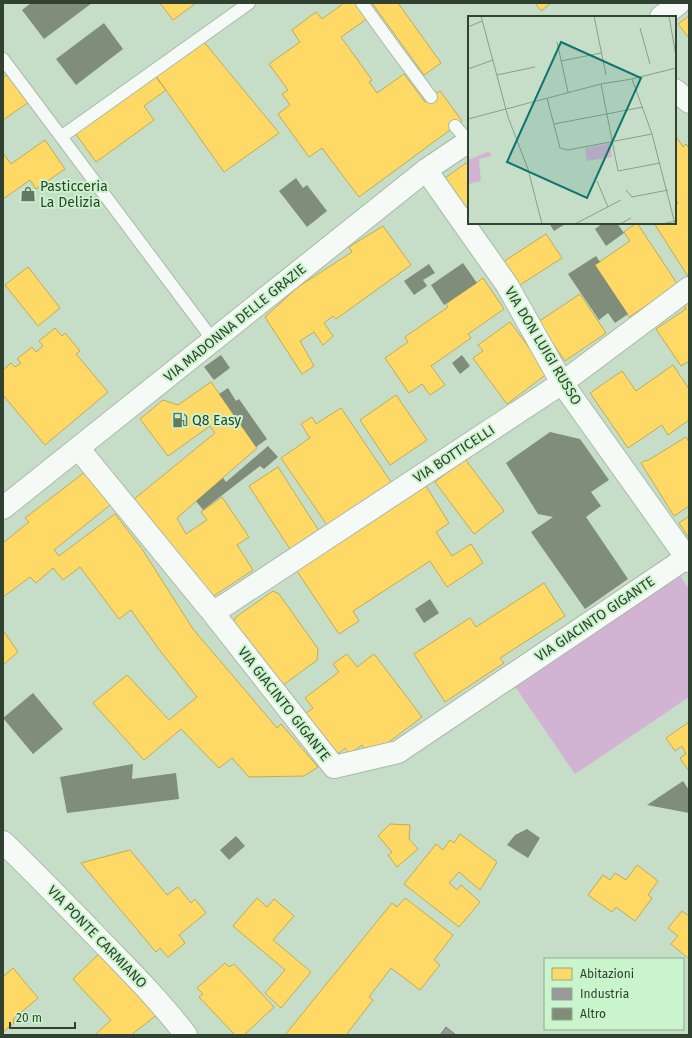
<svg xmlns="http://www.w3.org/2000/svg" width="692" height="1038" viewBox="0 0 692 1038" font-family="'Fira Sans',sans-serif">
<style>
.green{fill:#d2b3d4}
.homes{fill:#ffd966;stroke:#c1ab56}
.industry{fill:#999;stroke:#7a7f7a}
.building{fill:#7f8d7a}
.lines{fill:none;stroke-linecap:round;stroke-linejoin:round}
.lane-casing{stroke:#a8bbaa;stroke-width:14}
.street-casing{stroke:#a8bbaa;stroke-width:24}
.secondary-casing{stroke:#a8bbaa;stroke-width:24}
.lane{stroke:#f6faf7;stroke-width:12}
.street{stroke:#f6faf7;stroke-width:22}
.secondary{stroke:#f6faf7;stroke-width:22}
.labels{text-anchor:middle;dominant-baseline:central;stroke-width:4;stroke-linejoin:round;paint-order:stroke}
.poi-label{font-size:14px;fill:#304131;stroke:#caf4cb;text-anchor:start}
.street-label{font-size:14px;fill:#304131;stroke:#caf4cb}
.inset-road{fill:none;stroke:#8a9f8b;stroke-width:1}
.view{fill:#0f766e;fill-opacity:0.15;stroke:#0f766e;stroke-width:2}
.inset-edge{fill:none;stroke:#304131;stroke-width:2}
</style>
<rect width="100%" height="100%" fill="#c6ddc7"/>
<path class="green" d="M679 574 689 589V697L575 774 514 685Z"/>
<path class="homes" d="M160 3H196L173 20Z
M344 3H356L368 18 341 37 372 80 369 82 377 93 404 74 425 102 440 91 462 121 359 197 322 148 309 157 278 114 290 105 282 94 288 90 269 64 300 42 292 30 316 12 322 19Z
M372 3H398L441 63 424 75Z
M535 3H551L541 11Z
M689 16V38L678 24Z
M204 42 279 133 224 172 156 76Z
M9 73 29 102 3 120V78Z
M155 76 166 90 144 106 154 120 96 162 75 133Z
M675 135 683 147 686 144 689 148V278L654 223H675V205L678 203 675 199Z
M45 140 65 169 36 189 30 180 3 199V153L11 164Z
M469 161V213L445 178Z
M637 223 678 285 629 317 595 265 630 241 624 232Z
M383 226 411 265 336 319 333 316 324 323 333 336 323 345 314 332 300 341 314 366 302 374 265 317 298 287 352 252 349 247Z
M546 234 562 258 515 288 500 264Z
M28 267 60 308 38 326 5 285Z
M483 278 504 309 468 334 471 338 431 366 445 385 430 395 422 384 409 393 385 358 408 342 405 337 448 307 446 304Z
M580 294 606 333 565 361 538 322Z
M689 302V361L681 366 656 329 686 309 684 305Z
M510 322 548 373 507 404 473 358 483 351 478 345Z
M55 328 62 336 65 333 80 351 76 354 108 392 45 445 3 395V370L11 363 15 367 21 363 17 359 32 347 36 352 43 346 39 341Z
M673 365 689 389V420L668 435 662 425 628 448 590 393 622 371 636 391Z
M211 382 257 448 177 518 186 534 207 520 201 512 222 497 249 537 237 545 253 570 209 599 133 500 215 433 210 426 168 456 140 419 163 400 178 405Z
M396 395 427 440 390 465 360 420Z
M341 408 391 482 327 525 281 458 310 438 301 424 312 417 316 424Z
M686 437 689 442V506L674 516 641 463 646 460 647 461Z
M465 459 504 511 474 534 435 482Z
M278 467 319 531 290 549 249 486Z
M85 472 110 505 54 550 59 556 115 514 142 549 193 629 277 728 281 724 318 767 304 776 249 777 232 758 219 768 181 729 144 760 93 703 127 675 169 720 197 697 161 652 131 610 119 619 80 567 63 580 53 568 36 583 30 577 3 597V543L29 522 25 518Z
M426 486 449 523 436 532 452 556 471 544 483 563 447 587 430 561 353 611 359 621 339 634 297 571Z
M689 516V538L679 523Z
M544 583 565 616 500 658 504 663 445 702 414 654 470 618 476 627Z
M273 591 279 594 318 649 317 660 279 688 232 624 236 617Z
M3 630 18 652 3 665Z
M347 654 357 667 374 654 422 717 370 756 362 745 349 754 345 748 333 758 302 716 313 708 305 698 339 672 333 664Z
M689 722V771L680 758 686 754 682 746 675 751 666 738Z
M390 824 410 825 409 839 418 849 397 867 388 855 392 852 378 836Z
M460 834 497 862 480 890 459 872 449 883 457 890 461 885 480 902 459 927 404 884 436 844 443 850 450 840 454 843Z
M130 850 167 895 178 887 191 903 195 899 206 913 179 935 185 943 168 957 160 948 156 952 81 863Z
M637 865 658 881 648 895 652 898 635 921 616 907 612 912 588 895 603 875 610 880 615 873 626 880Z
M257 898 267 907 274 899 294 916 273 940 311 972 281 1008 265 993 285 970 233 926Z
M405 898 453 935 434 960 440 965 420 990 391 968 369 997 373 1000 346 1035H285L392 903 397 907Z
M682 911 689 916V959L671 944 678 936 668 928Z
M100 953 158 1014 131 1035H95L111 1020 73 979Z
M225 963 229 967 234 964 274 1007 244 1035H235L199 997 203 994 197 988Z
M13 968 38 998 13 1019 14 1023 3 1032V977Z"/>
<path class="industry" d="M446 1027 456 1035H440Z"/>
<path class="building" d="M31 3H92L44 39 22 10Z
M104 23 123 49 76 85 56 59Z
M296 178 303 188 307 185 327 211 307 227 279 191Z
M549 223H567L554 231Z
M603 223H617L624 233 606 246 595 229Z
M596 256 600 262 595 265 628 314 615 323 608 313 599 320 568 274Z
M463 263 477 283 444 305 431 285Z
M429 264 435 273 423 280 427 286 414 295 404 281Z
M221 355 230 368 214 380 204 367Z
M462 355 470 366 460 374 452 363Z
M228 388 236 401 239 399 267 439 256 447 219 394Z
M550 432 580 439 609 480 591 492 601 506 586 517 628 579 585 609 531 532 553 517 538 514 506 463Z
M268 446 278 457 264 469 260 466 203 510 196 501 223 478 226 482Z
M430 599 439 613 424 623 415 609Z
M33 693 63 729 33 754 3 718Z
M133 764 132 779 176 773 179 799 67 813 60 777Z
M683 781 689 790V813L647 805Z
M527 829 540 838 528 858 507 845 515 835Z
M236 836 245 846 229 860 220 850Z"/>
<g class="lines">
<defs>
<path id="lane" d="M362 3 396 50 431 97
M3 59 213 340
M455 126 468 141
M61 137 249 3"/>
<path id="street" d="M426 170 507 285 562 383 689 561
M78 448 213 613 334 767 398 752 689 556
M213 613 562 383 689 288"/>
<path id="secondary" d="M661 17 679 3
M675 90 689 102
M3 508 426 170 469 141
M3 842C36 874 68 907 100 940 130 971 160 1001 186 1035"/>
</defs>
<use href="#lane" class="lane-casing"/>
<use href="#street" class="street-casing"/>
<use href="#secondary" class="secondary-casing"/>
<use href="#lane" class="lane"/>
<use href="#street" class="street"/>
<use href="#secondary" class="secondary"/>
</g>
<defs>
<symbol id="shop-bare" viewBox="-9 -9 18 18"><path d="M-5-2.5h2.3a2.7 3.5 0 0 1 5.4 0H5L5.5 6h-11ZM-1.5-2.5h3a1.5 2.3 0 0 0-3 0Z" fill="#647866" stroke="#caf4cb" stroke-width="2.5" paint-order="stroke"/></symbol>
<symbol id="fuel-bare" viewBox="-9 -9 18 18"><path d="M-5.5-6h7V0h2V4h1.3V-2.5L3-4.5l.8-.8L6-3V5H2.5V1h-1V6h-7ZM-4.2-4.7v3.2H.2V-4.7Z" fill="#647866" stroke="#caf4cb" stroke-width="2.5" paint-order="stroke"/></symbol>
</defs>
<g fill-rule="evenodd">
<use href="#shop-bare" x="17" y="183" width="22" height="22"/>
<use href="#fuel-bare" x="169" y="409" width="22" height="22"/>
</g>
<g class="labels">
<g class="poi-label">
<text x="40" y="186">Pasticceria<tspan x="40" dy="16">La Delizia</tspan></text>
<text x="192" y="420">Q8 Easy</text>
</g>
<g class="street-label">
<text transform="translate(235 323) rotate(-39)">VIA MADONNA DELLE GRAZIE</text>
<text transform="translate(543 346) rotate(59)">VIA DON LUIGI RUSSO</text>
<text transform="translate(454 454) rotate(-33)">VIA BOTTICELLI</text>
<text transform="translate(595 619) rotate(-34)">VIA GIACINTO GIGANTE</text>
<text transform="translate(284 704) rotate(52)">VIA GIACINTO GIGANTE</text>
<text transform="translate(97 937) rotate(46)">VIA PONTE CARMIANO</text>
</g>
</g>
<g transform="translate(468 16)">
<rect width="208" height="208" fill="#c6ddc7"/>
<path d="M142 127 144 141 119 145 117 132ZM22 135 23 140 11 143 13 165 0 168V144Z" fill="#d2b3d4"/>
<path class="inset-road" d="M13 0 40 101 60 153 74 208M126 0 138 59M201 0 208 40M0 11 14 5M172 12 182 48M89 26 100 76M93 45 133 37M0 53 25 44M29 59 67 51M164 63 184 118 207 208M133 68 150 155 192 147M79 82 92 132 100 134 184 118M0 103 133 68 164 63 208 52M86 108 175 91M129 165 140 191M158 174 164 181 200 174M107 208 153 184M152 208 163 202M194 208 207 205"/>
<path class="view" d="M93 26 173 62 119 182 39 146Z"/>
<rect width="208" height="208" class="inset-edge"/>
</g>
<rect width="692" height="1038" fill="none" stroke="#304131" stroke-width="8"/>
<rect x="544" y="958" width="140" height="72" fill="#caf4cb" stroke="#8cac8d"/>
<rect x="552" y="968" width="20" height="12" fill="#ffd966" stroke="#8cac8d"/>
<text x="580" y="978" font-size="12" fill="#304131">Abitazioni</text>
<rect x="552" y="988" width="20" height="12" fill="#999999" stroke="#8cac8d"/>
<text x="580" y="998" font-size="12" fill="#304131">Industria</text>
<rect x="552" y="1008" width="20" height="12" fill="#7f8d7a" stroke="#8cac8d"/>
<text x="580" y="1018" font-size="12" fill="#304131">Altro</text>
<path d="M10 1022v6h65v-6" fill="none" stroke="#304131" stroke-width="2"/>
<text x="16" y="1022" font-size="12" fill="#304131" stroke="#caf4cb" stroke-width="3" paint-order="stroke">20 m</text>
</svg>
